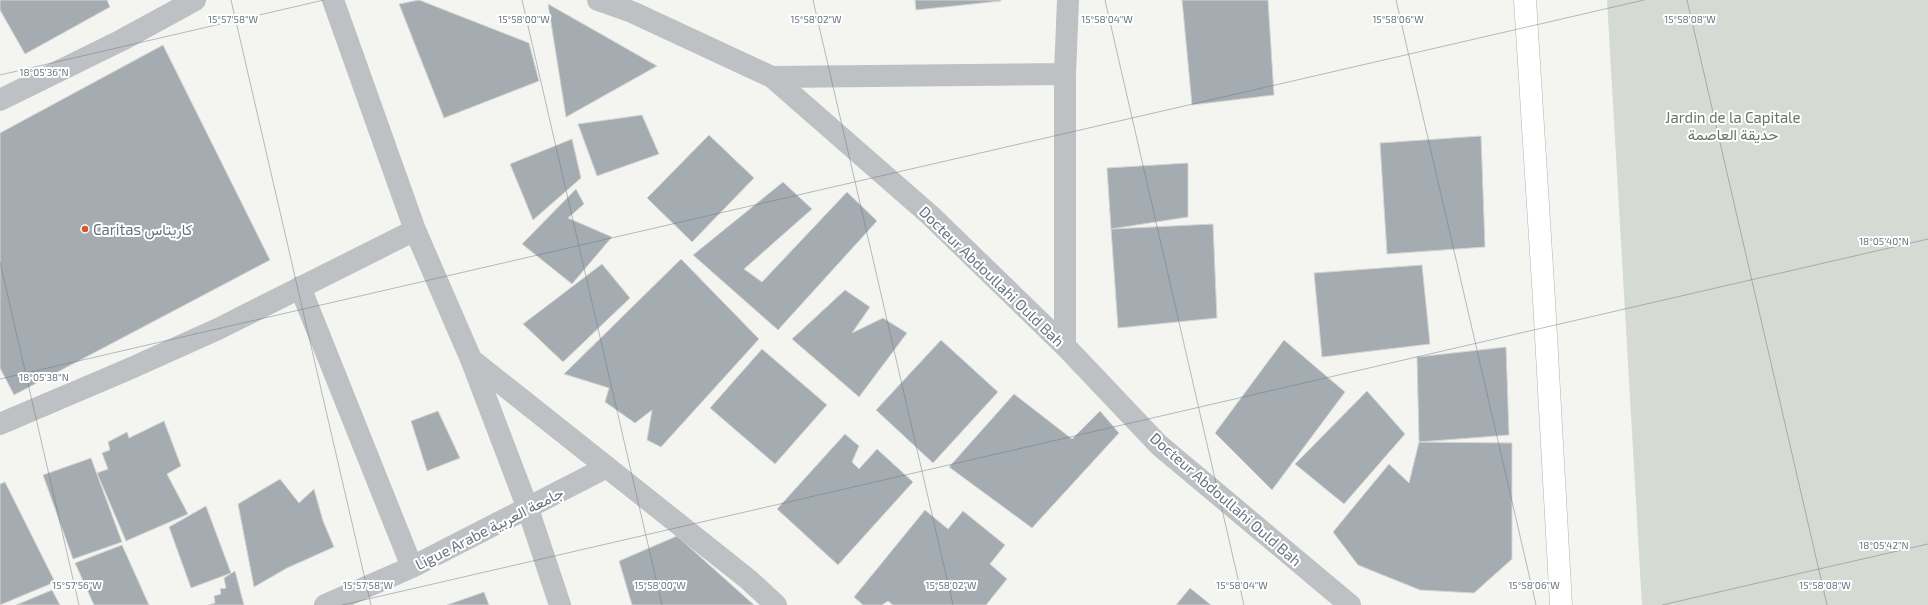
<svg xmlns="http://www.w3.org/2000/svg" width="1928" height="605" viewBox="0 0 1928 605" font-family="'Exo 2',Vazirmatn,sans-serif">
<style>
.green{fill:#d5dad2}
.building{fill:#a5acb1;stroke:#d5d5d3}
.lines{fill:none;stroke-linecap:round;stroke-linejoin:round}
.secondary-casing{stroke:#b0b5b8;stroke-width:23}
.street{stroke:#bdc1c4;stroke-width:22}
.secondary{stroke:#fff;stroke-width:22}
.ticks{fill:none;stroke:#66747f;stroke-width:1;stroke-opacity:0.45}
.poi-dot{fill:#d05934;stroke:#fff;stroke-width:1.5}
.labels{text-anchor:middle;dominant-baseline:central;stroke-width:4;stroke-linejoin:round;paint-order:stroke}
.park-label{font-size:15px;fill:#687764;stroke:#fff}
.poi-label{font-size:15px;fill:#66747f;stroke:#fff;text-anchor:start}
.street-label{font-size:15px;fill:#66747f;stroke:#fff}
.ticks-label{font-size:10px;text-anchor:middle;fill:#66747f;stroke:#fff;stroke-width:4;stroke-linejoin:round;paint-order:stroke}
</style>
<rect width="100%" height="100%" fill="#f4f4f1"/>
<path class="green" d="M1607 0H1928V605H1642Z"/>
<path class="building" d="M0 0H107L110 7 25 54 0 10Z
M419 0 529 43 539 81 444 118 399 4Z
M915 0H1001V1L916 10Z
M1182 0H1268L1274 95 1192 105Z
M548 4 601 34 657 66 566 117Z
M163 45 270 260 14 395 0 368V133Z
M642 115 659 154 597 176 578 124Z
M709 135 754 178 692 242 647 198Z
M1481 136 1485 247 1387 254 1380 143Z
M572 139 581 178 533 220 510 164Z
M1188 163V217L1111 229 1107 168Z
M783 182 812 209 744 269 762 282 847 192 877 221 778 330 693 255Z
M576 189 584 204 568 218 612 237 572 284 522 244Z
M1213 224 1217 318 1118 328 1111 229Z
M681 259 759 339 661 447 647 440 652 410 635 423 605 402 609 388 564 374Z
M602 264 630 298 563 362 523 324Z
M1422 265 1430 344 1322 357 1314 273Z
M845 290 870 307 852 333 883 318 907 333 859 397 792 339Z
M941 340 998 392 933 463 876 410Z
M1284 340 1345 392 1272 490 1215 433Z
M1506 347 1509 435 1419 442 1417 357Z
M762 349 827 405 775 464 710 408Z
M1367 391 1405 434 1344 504 1295 464Z
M1014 394 1072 439 1100 411 1119 433 1032 528 949 467Z
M438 411 460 458 427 471 411 421Z
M164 421 181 466 167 474 188 514 126 541 97 473 108 469 102 453 110 450 108 442 127 432 129 438Z
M845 434 859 446 852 462 859 469 877 449 913 482 838 565 777 509Z
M1419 442 1512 443V559L1474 593 1420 590 1358 565 1333 532 1389 464 1409 483Z
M91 458 122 542 73 559 43 475Z
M280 479 299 503 314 489 323 521 334 547 287 568 254 587 238 504Z
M5 482 55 582 0 605V484Z
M206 506 231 573 191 588 169 527Z
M925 510 948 529 963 511 1005 545 990 564 1007 579 986 605H893L888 601 882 605H863L854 597Z
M677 536 754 605H632L619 561Z
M122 545 149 605H94L75 563Z
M235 571 244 605H208L215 603 214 596 221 594 220 589 226 588 224 578Z
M1190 588 1211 605H1176Z
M52 590 60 605H16Z
M484 592 489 605H447Z"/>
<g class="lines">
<defs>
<path id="secondary" d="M1525 0 1544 300 1561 605"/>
</defs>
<use href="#secondary" class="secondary-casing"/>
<path class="street" d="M333 0 415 230 471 359 528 509 560 605
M598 0 632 12 772 77 931 216 1065 346 1159 445 1350 605
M772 77 1065 74
M0 100 122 40 195 0
M300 287 412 567
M1065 346V74L1068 0
M472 360 749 580 776 605
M0 424 129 369 218 329 415 230
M325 605 412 567 607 467"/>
<use href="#secondary" class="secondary"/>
</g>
<path class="ticks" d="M231 0 371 605M522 0 662 605M813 0 953 605M1105 0 1244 605M1396 0 1536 605M1687 0 1827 605M0 75 324 0M0 262 79 605M0 379 1644 0M342 605 1928 239M1662 605 1928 544"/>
<circle class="poi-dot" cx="85" cy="229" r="4"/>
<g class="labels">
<g class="park-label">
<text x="1733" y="117">Jardin de la Capitale<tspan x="1733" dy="17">حديقة العاصمة</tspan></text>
</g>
<g class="poi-label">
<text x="93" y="229">Caritas كاريتاس</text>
</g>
<g class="street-label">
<text transform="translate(992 276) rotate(44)">Docteur Abdoullahi Ould Bah</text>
<text transform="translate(1226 499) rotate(41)">Docteur Abdoullahi Ould Bah</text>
<text transform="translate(489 528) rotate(-27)">Ligue Arabe جامعة العربية</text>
</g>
</g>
<g class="ticks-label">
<text x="233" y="23">15°57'58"W</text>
<text x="524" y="23">15°58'00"W</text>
<text x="816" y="23">15°58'02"W</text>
<text x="1107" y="23">15°58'04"W</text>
<text x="1398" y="23">15°58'06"W</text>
<text x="1690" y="23">15°58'08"W</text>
<text x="44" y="76">18°05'36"N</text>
<text x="1884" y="245">18°05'40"N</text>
<text x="44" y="381">18°05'38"N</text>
<text x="1884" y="549">18°05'42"N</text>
<text x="77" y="589">15°57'56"W</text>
<text x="368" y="589">15°57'58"W</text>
<text x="660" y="589">15°58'00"W</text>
<text x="951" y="589">15°58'02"W</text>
<text x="1242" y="589">15°58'04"W</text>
<text x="1534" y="589">15°58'06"W</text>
<text x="1825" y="589">15°58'08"W</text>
</g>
</svg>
